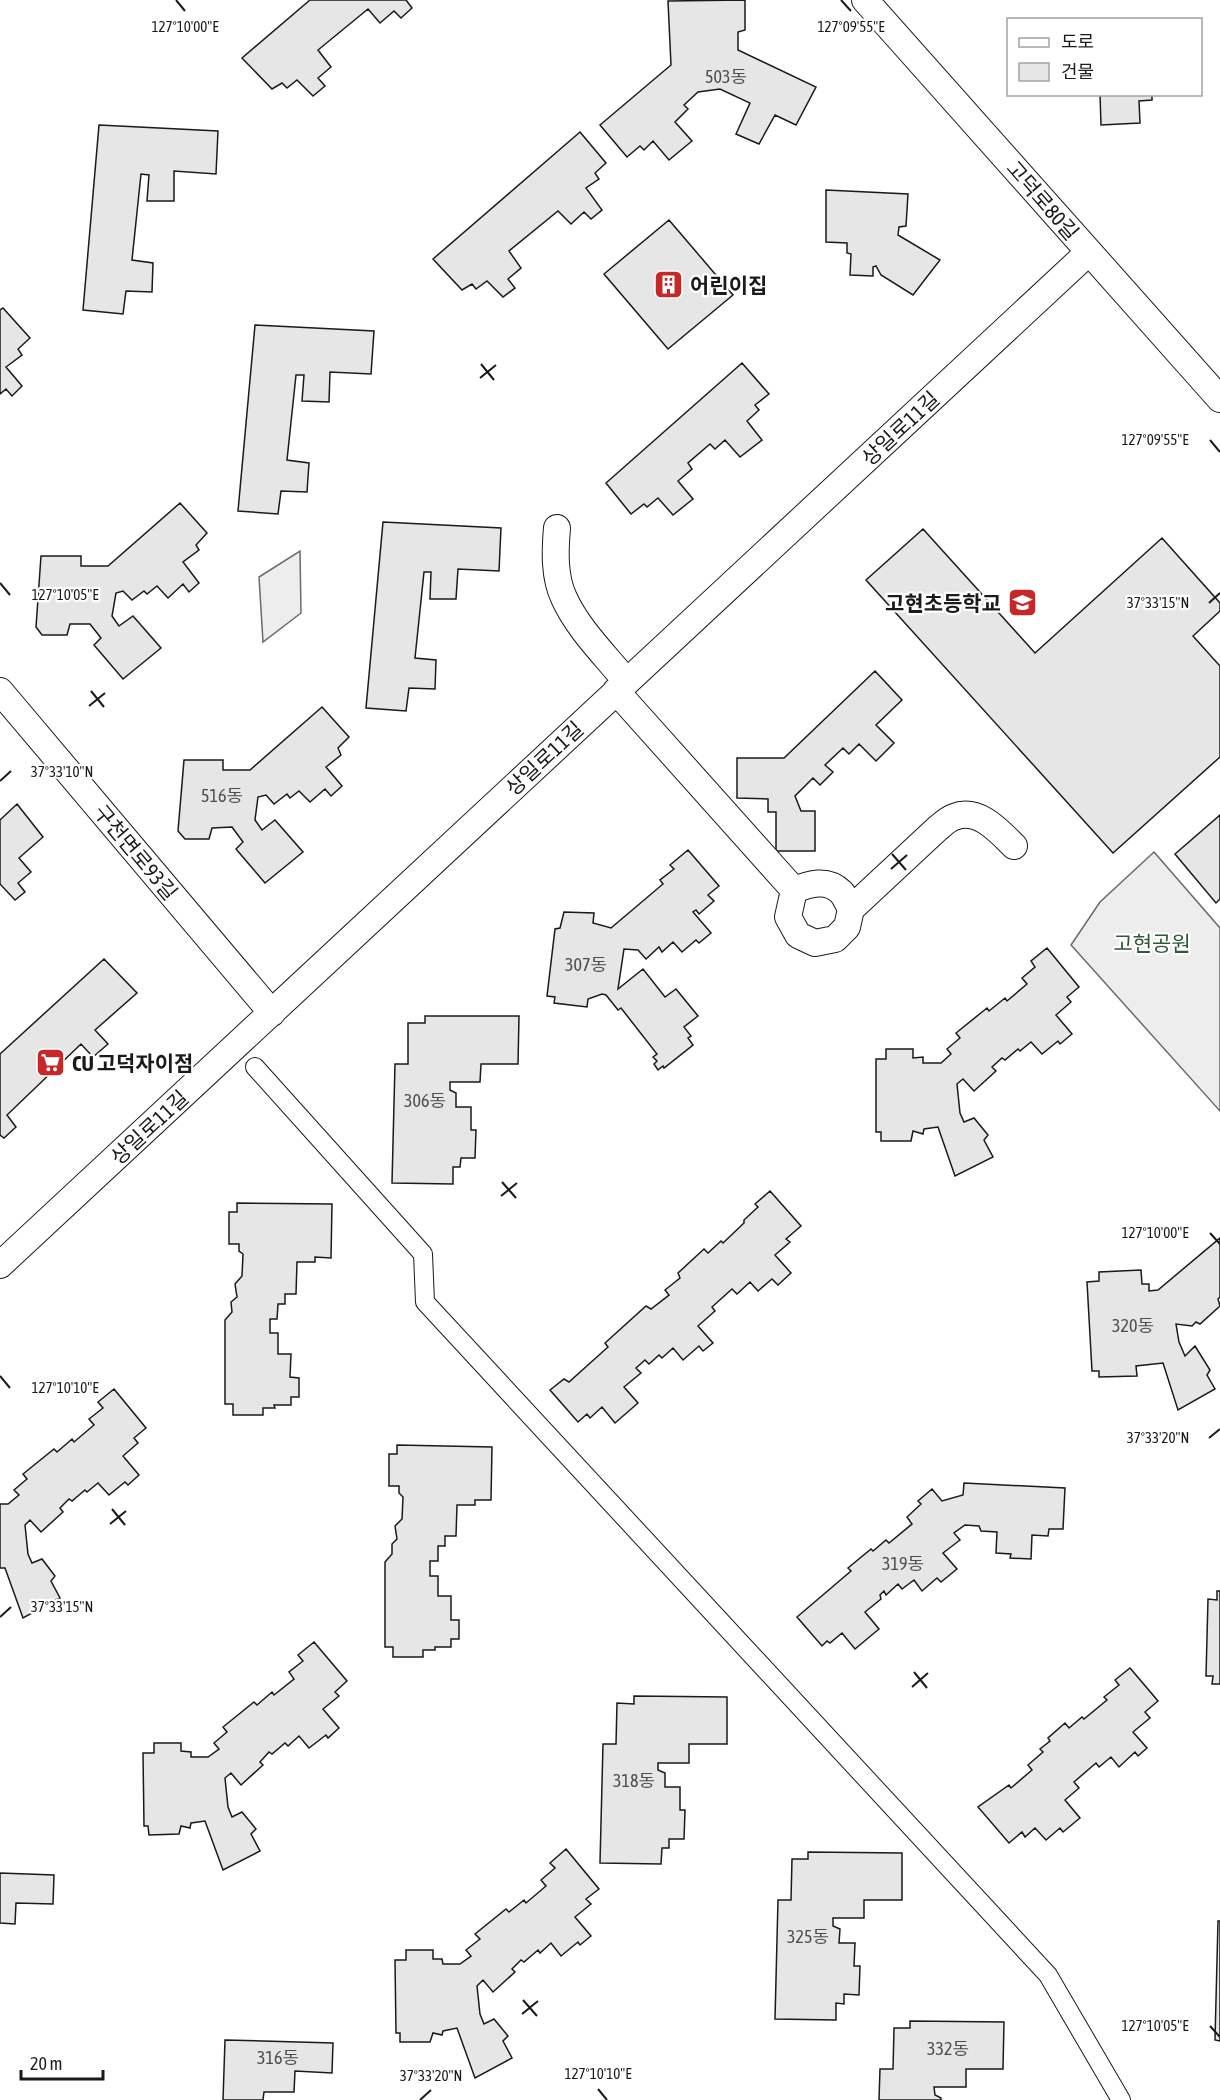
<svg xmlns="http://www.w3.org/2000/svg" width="1220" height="2100" viewBox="0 0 1220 2100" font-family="'Asap Condensed','Noto Sans KR',sans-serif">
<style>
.built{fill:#ededed;stroke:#6a6a6a;stroke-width:1.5}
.building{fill:#e6e6e6;stroke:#1a1a1a;stroke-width:1.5}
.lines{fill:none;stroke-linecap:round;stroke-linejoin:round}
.pedestrian-casing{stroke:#1a1a1a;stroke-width:20}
.minor-casing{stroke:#1a1a1a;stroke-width:28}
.pedestrian{stroke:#fff;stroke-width:18}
.minor{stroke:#fff;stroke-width:26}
.ticks{fill:none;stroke:#1a1a1a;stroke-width:2}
.labels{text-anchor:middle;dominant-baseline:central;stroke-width:4.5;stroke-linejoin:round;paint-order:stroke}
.number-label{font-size:18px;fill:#4d4d4d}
.street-label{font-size:21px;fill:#1a1a1a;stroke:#fff}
.poi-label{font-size:21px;font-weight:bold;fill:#1a1a1a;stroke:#fff;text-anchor:start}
.park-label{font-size:21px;fill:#2b5a34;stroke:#fff}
.ticks-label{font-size:15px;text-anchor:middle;fill:#1a1a1a;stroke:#fff;stroke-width:4.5;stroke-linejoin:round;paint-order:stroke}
</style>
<rect width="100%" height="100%" fill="#fff"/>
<path class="built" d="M300 551 301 613 263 642 259 577Z
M1154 852 1220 928V1111L1071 945 1100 902Z"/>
<path class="building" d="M310 0H406L412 8 401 18 394 11 380 23 368 9 318 50 331 67 318 78 325 86 313 96 297 80 287 88 282 83 272 89 242 58Z
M745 0V30L738 32V50L816 87 796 125 775 115 759 144 736 134 750 103 720 89 698 92 684 105 688 109 675 122 692 141 669 160 653 141 644 150 640 146 627 157 600 125 671 65 668 1Z
M1100 94H1152V100L1139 101 1140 123 1101 125Z
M99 125 218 131 216 174 174 171V201H147L149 175 141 174 132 260 153 263 152 292 126 291 123 314 83 310Z
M580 132 606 163 595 173 599 179 586 188 602 210 591 219 584 212 571 224 558 211 509 251 521 268 508 279 515 288 503 297 487 281 476 289 472 284 462 290 433 259Z
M826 190 908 194 906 226 899 227 898 235 940 260 913 295 881 275 876 266 873 267V276L850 275 851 254 847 253V243L826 242Z
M669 220 733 295 668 349 604 274Z
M3 308 30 338 18 349 22 355 6 367 22 386 12 396 6 389 0 394V310Z
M255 325 374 331 371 374 330 372 329 402 302 401 304 375H296L287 460 309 463 307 492 281 491 278 514 238 511Z
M742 363 769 394 755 405 759 410 747 421 762 440 740 457 725 440 715 449 710 444 688 463 692 469 678 481 693 499 673 515 658 498 647 507 644 504 631 514 606 483Z
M180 503 207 533 196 545 199 550 183 562 199 583 189 592 183 584 168 598 157 586 147 594 144 591 132 600 123 591 116 593 112 616 119 626 133 616 161 648 123 679 94 645 101 638 90 624H70L67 635H42L36 627 41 556H81V566H108Z
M383 522 501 528 499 571 458 569 456 599H430L431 572H424L415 658 436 660 435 689 409 688 406 711 366 708Z
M923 529 1035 653 1162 538 1220 603V611L1193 636 1220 666V757L1113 853 866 580Z
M875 671 902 700 876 725 894 743 876 761 859 744 849 754 843 748 825 765 833 772 820 785 813 778 795 796 801 811H815V851H776V812H768V799L737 798V758H784Z
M322 707 349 737 338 748 341 755 326 767 342 786 331 796 325 789 310 802 299 791 290 798 287 794 274 804 266 795 258 797 255 820 262 830 275 820 303 852 265 883 236 849 243 842 232 827 212 828 209 839H185L178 831 184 760H223V770H250Z
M17 804 43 837 19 858 31 872 18 883 25 892 15 900 0 884V820Z
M1220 815V899L1216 903 1175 854Z
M688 850 719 886 708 895 714 901 699 914 696 910 693 912 711 933 699 943 696 940 682 952 673 942 662 952 659 947 646 959 638 950 624 949 618 989 643 969 665 997 676 989 698 1016 684 1027 691 1036 688 1038 693 1045 664 1068 663 1066 658 1070 654 1064 657 1061 653 1057 657 1054 621 1008 618 1010 606 995 602 994 588 999 587 1007 554 1003 555 997 547 996 555 929 560 928 564 912 594 913 593 923 611 928 663 884 660 880 674 869 670 865Z
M1047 948 1079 987 1067 997 1071 1002 1056 1015 1072 1034 1060 1044 1058 1041 1042 1054 1031 1042 1020 1051 1018 1049 1005 1060 1002 1058 992 1067 996 1071 974 1091 963 1079 957 1084 960 1113 964 1122 974 1118 988 1135 984 1140 993 1157 955 1176 938 1127 924 1129 923 1134 913 1131 911 1141H881V1132H876V1059H886V1049H913V1058L923 1057V1063H941L951 1054 947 1049 960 1038 956 1033 987 1008 989 1011 1005 998 1007 1001 1027 984 1022 978 1035 967 1031 961Z
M104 959 137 993 95 1030 108 1044 93 1057 81 1044 7 1115 16 1127 4 1138 0 1135V1054Z
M425 1016H519L518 1064H481L480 1082H450V1090L456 1093V1107H471V1130H476L475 1158H461L460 1167H453V1184L392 1183 395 1064H408V1023H425Z
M770 1191 801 1226 786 1239 790 1242 775 1255 791 1273 778 1285 772 1279 758 1291 750 1282 737 1294 732 1289 712 1307 715 1311 698 1326 713 1343 703 1351 699 1346 683 1360 673 1348 662 1358 659 1355 649 1364 645 1360 636 1368 641 1373 624 1387 638 1403 615 1423 602 1407 590 1418 587 1414 578 1422 550 1390 564 1379 569 1382 608 1347 605 1343 646 1306 651 1309 669 1295 665 1290 680 1278 678 1273 704 1249 708 1253 721 1241 723 1243 744 1223V1220L758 1207 755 1204Z
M237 1203 332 1204 331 1258 315 1257V1262H297L296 1294H285V1304H278L277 1319H270V1333H278V1354H291L290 1377 299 1378V1397H291V1405H274L275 1408H263V1415H233V1404H225V1320L232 1312 231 1302 237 1297 235 1284 242 1276 243 1254 239 1251V1244H229V1212H237Z
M1220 1238V1297L1218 1299 1220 1306 1200 1324 1196 1322 1192 1326 1176 1324 1179 1342 1185 1356 1195 1346 1210 1370 1207 1375 1215 1389 1178 1410 1163 1363 1136 1366 1137 1376 1099 1377V1371H1092L1087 1282 1099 1281V1272L1141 1270 1142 1284H1149V1291L1158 1290Z
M114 1389 146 1428 134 1438 138 1443 123 1456 139 1475 128 1485 125 1482 109 1495 98 1483 87 1492 85 1490 72 1501 69 1499 60 1508 63 1512 41 1532 30 1520 25 1525 28 1554 32 1563 42 1559 55 1576 51 1581 60 1598 23 1618 5 1568H0V1504H8L19 1495 14 1490 27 1479 23 1474 54 1449 57 1452 72 1439 74 1442 94 1425 89 1419 103 1408 98 1402Z
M397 1445 492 1447 491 1500H475V1505H457L456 1536H445V1546H438V1561H430V1576H438V1596H451V1620H459V1639H451V1647H435V1650H423V1657H393V1647H385V1562L392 1554V1544L397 1539 395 1526 402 1519 403 1497 399 1493V1486H389V1454H397Z
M964 1483 1065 1488 1063 1529H1049L1048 1536 1032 1535 1031 1559 1010 1558 1011 1554 996 1553 997 1532 981 1531 979 1526 965 1525 954 1533 960 1540 943 1553 957 1569 941 1582 937 1578 922 1591 914 1580 902 1589 898 1584 886 1595 884 1591 880 1595 881 1599 865 1612 879 1629 855 1649 842 1633 830 1643 827 1641 822 1646 797 1617 851 1571 848 1568 871 1549 873 1551 886 1540 889 1543 912 1524 907 1517 921 1504 918 1501 932 1489 942 1501 963 1495Z
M1217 1591H1220V1684H1212L1213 1676H1206L1208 1599 1217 1600Z
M314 1642 347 1681 335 1692 339 1696 323 1709 339 1728 328 1738 326 1735 309 1748 299 1736 288 1746 285 1743 272 1754 269 1752 260 1762 263 1765 241 1785 231 1773 225 1778 228 1807 232 1817 242 1812 256 1829 251 1834 260 1851 223 1870 205 1821 191 1823 190 1828 181 1826 179 1834 149 1835 148 1826H144L143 1753H154V1743H181V1751L191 1752V1757H208L219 1749 214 1743 227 1732 223 1727 254 1702 257 1705 272 1692 274 1695 294 1679 289 1672 303 1661 298 1655Z
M1130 1668 1158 1701 1145 1712 1150 1718 1133 1732 1147 1748 1138 1756 1135 1752 1119 1767 1111 1757 1099 1767 1096 1763 1074 1782 1079 1788 1065 1800 1080 1818 1063 1832 1060 1828 1046 1840 1035 1828 1025 1837 1022 1832 1009 1843 978 1807 1009 1785 1011 1788 1032 1770 1028 1765 1043 1752 1040 1749 1050 1741 1048 1738 1065 1723 1069 1728 1082 1717 1084 1719 1107 1700 1104 1697 1119 1685 1115 1680Z
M634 1696 727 1697V1744H689V1763H658V1770L665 1773V1787H680V1810H685L684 1839H669V1848H662L661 1864 600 1863 603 1744H616L617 1703 634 1704Z
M566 1849 599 1889 586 1899 591 1904 575 1917 591 1936 580 1945 578 1942 561 1956 551 1943 540 1953 538 1950 524 1962 521 1960 512 1969 515 1972 493 1992 483 1980 477 1986 480 2014 484 2024 494 2019 508 2036 503 2041 512 2058 475 2078 457 2028 443 2031 442 2035 433 2033 430 2042H400V2033H396L395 1960H406V1950H433V1959H442L443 1964H460L471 1956 466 1950 480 1939 475 1934 506 1909 509 1912 524 1900 526 1903 546 1886 541 1880 555 1868 550 1863Z
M808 1852 902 1853V1900H864V1918H833V1926L840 1929 839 1943H855L854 1966H860L859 1995 844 1994V2004L836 2003V2020L775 2019 778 1900H791L792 1859H808Z
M0 1873 54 1875 53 1904 16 1903 15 1924 0 1923Z
M1218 1921H1220V2041L1215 2040Z
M910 2021 1004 2022 1003 2069H966V2087H934L935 2095 941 2098V2100H879L880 2069H893L894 2028H910Z
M225 2040 333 2043 332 2073 295 2071 294 2092H264L263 2100H223Z"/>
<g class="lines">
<defs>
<path id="pedestrian" d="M255 1067 423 1254 425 1302 1048 1975 1121 2100"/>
<path id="minor" d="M865 0 1220 399
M557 528C555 551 554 577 564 598 578 629 605 655 626 681
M0 691 272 1013
M616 691 794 890 788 917 798 935 815 943 835 939 847 927 851 909C848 904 845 896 841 892 827 878 809 884 794 890
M851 909 938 828C943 824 948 819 954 817 978 807 999 831 1014 846
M0 1265 1089 252"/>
</defs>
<use href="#pedestrian" class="pedestrian-casing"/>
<use href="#minor" class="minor-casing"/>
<use href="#pedestrian" class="pedestrian"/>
<use href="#minor" class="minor"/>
</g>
<path class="ticks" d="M176 0 185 11M841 0 851 11M481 364 494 380M480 378 496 365M1210 440 1220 452M0 583 10 595M1209 603 1220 593M91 691 104 707M89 706 105 693M0 781 11 771M892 854 906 870M891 869 907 855M502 1182 516 1198M501 1196 517 1183M1210 1233 1220 1244M0 1376 10 1388M1209 1438 1220 1429M112 1509 125 1525M110 1524 126 1511M0 1617 11 1607M914 1672 927 1688M912 1687 928 1673M523 2000 537 2016M522 2014 538 2001M1210 2026 1220 2037M598 2089 607 2100M420 2100 431 2090"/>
<defs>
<symbol id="building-square" viewBox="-11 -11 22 22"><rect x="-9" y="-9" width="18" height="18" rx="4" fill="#c62828" stroke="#fff"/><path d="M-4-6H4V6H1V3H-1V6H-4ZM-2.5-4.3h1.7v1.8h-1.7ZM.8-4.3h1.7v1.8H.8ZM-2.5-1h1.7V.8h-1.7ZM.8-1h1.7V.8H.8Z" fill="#fff"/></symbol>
<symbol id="school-square" viewBox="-11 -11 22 22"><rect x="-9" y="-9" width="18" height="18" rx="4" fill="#c62828" stroke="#fff"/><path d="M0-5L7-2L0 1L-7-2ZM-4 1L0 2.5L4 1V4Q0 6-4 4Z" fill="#fff"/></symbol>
<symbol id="supermarket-square" viewBox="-11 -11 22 22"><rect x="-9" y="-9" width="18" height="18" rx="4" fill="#c62828" stroke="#fff"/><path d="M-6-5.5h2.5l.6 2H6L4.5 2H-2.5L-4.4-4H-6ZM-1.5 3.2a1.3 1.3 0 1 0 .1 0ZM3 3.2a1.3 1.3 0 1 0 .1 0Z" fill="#fff"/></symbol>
</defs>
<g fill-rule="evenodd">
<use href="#building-square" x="652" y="268" width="33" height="33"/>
<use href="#school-square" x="1006" y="586" width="33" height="33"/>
<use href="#supermarket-square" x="34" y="1046" width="33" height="33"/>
</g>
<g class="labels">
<g class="number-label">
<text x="726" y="76">503동</text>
<text x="222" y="795">516동</text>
<text x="586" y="964">307동</text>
<text x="425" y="1100">306동</text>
<text x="1133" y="1325">320동</text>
<text x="903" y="1563">319동</text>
<text x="634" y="1780">318동</text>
<text x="808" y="1936">325동</text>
<text x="948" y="2048">332동</text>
<text x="278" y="2057">316동</text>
</g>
<g class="street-label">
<text transform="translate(1043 200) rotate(49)">고덕로80길</text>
<text transform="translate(900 428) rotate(-43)">상일로11길</text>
<text transform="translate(544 758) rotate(-43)">상일로11길</text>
<text transform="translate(136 852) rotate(50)">구천면로93길</text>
<text transform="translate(149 1127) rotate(-43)">상일로11길</text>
</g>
<g class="poi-label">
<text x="690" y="285">어린이집</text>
<text x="1001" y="603" text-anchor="end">고현초등학교</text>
<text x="72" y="1063">CU 고덕자이점</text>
</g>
<g class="park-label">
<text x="1152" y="943">고현공원</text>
</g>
</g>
<g class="ticks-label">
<text x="185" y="32">127°10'00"E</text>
<text x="851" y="32">127°09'55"E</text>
<text x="1155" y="445">127°09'55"E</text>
<text x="65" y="600">127°10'05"E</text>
<text x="1158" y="608">37°33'15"N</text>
<text x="62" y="777">37°33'10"N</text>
<text x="1155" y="1238">127°10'00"E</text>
<text x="65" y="1393">127°10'10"E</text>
<text x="1158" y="1443">37°33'20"N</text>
<text x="62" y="1612">37°33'15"N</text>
<text x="1155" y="2031">127°10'05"E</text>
<text x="598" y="2079">127°10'10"E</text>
<text x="431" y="2081">37°33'20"N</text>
</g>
<rect x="1007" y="18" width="195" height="78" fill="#ffffff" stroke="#a3a3a3" stroke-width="1.5"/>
<rect x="1019" y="38" width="30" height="9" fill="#ffffff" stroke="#a3a3a3" stroke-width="1.5"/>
<text x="1061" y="48" font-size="18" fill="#1a1a1a">도로</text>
<rect x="1019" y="63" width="30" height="18" fill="#e6e6e6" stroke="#a3a3a3" stroke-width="1.5"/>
<text x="1061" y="78" font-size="18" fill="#1a1a1a">건물</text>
<path d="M21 2070v9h82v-9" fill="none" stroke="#1a1a1a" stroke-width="3"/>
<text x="30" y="2070" font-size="18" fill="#1a1a1a" stroke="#ffffff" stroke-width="4.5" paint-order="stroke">20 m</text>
</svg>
